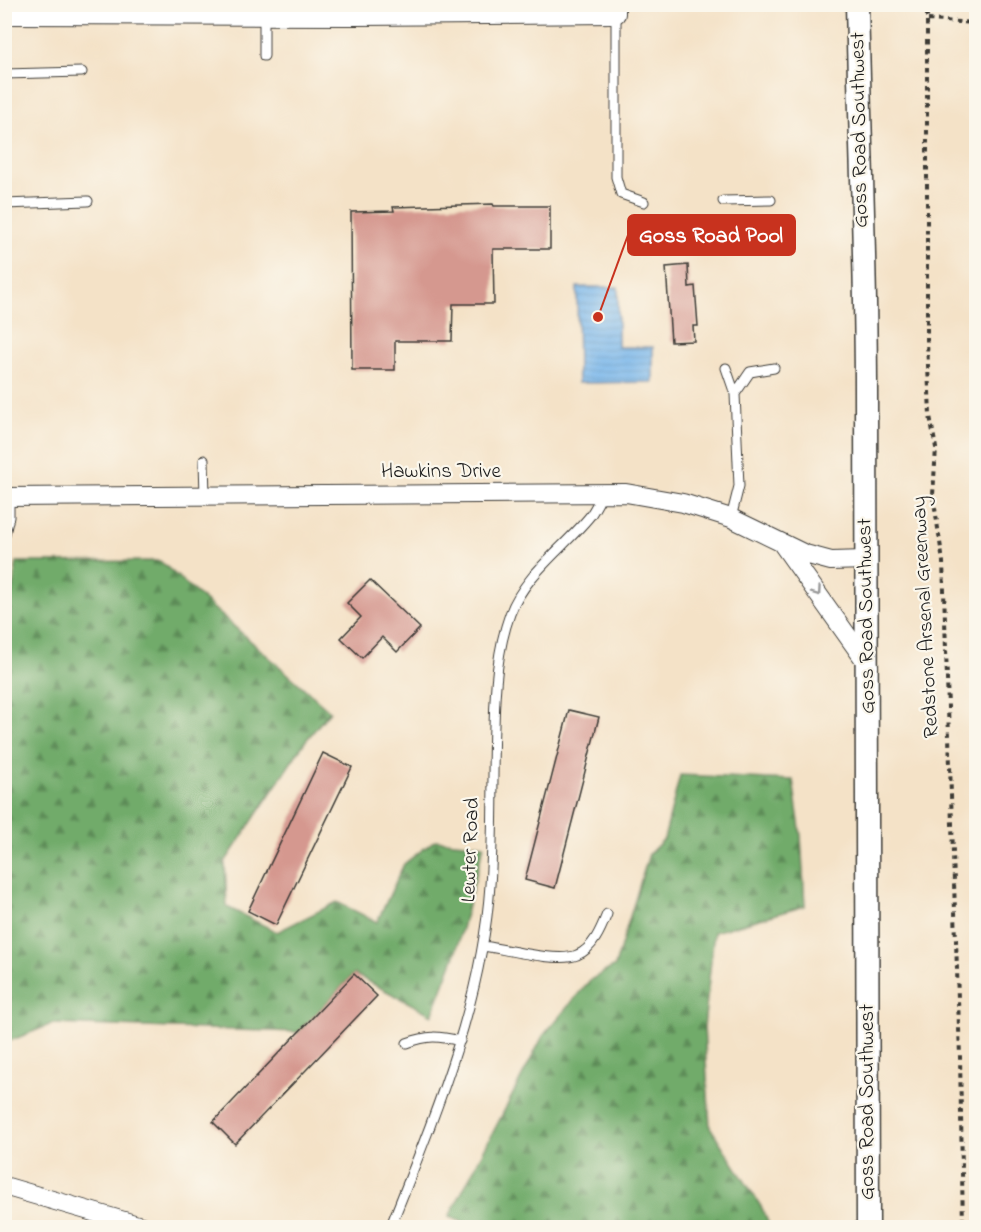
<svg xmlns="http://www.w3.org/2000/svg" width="981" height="1232" viewBox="0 0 981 1232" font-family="'Indie Flower',sans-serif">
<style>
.forest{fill:url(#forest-firs);stroke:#466443;stroke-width:1.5}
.water{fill:url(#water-rules);stroke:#4a6984;stroke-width:1.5}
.building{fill:#d5988f}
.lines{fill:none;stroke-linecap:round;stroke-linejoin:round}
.service-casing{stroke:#3c3a36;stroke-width:11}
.minor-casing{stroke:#3c3a36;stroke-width:20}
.tertiary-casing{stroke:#3c3a36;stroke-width:25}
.path{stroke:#3c3a36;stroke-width:4;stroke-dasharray:4.5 4.5;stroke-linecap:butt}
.service{stroke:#fff;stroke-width:9}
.minor{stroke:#fff;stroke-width:18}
.tertiary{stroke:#fff;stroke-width:22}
.oneway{stroke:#999}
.labels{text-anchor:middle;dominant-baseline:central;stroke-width:4.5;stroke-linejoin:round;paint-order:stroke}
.street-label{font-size:21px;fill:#1c1c1c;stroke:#fbf7ec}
.leader{fill:none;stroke:#c8321e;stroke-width:2}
.callout-dot{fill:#c8321e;stroke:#fbf7ec;stroke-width:2}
.callout{fill:#c8321e;stroke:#c8321e;stroke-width:2}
.callout-label{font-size:22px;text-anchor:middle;font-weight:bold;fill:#fff}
</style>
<defs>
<pattern id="forest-firs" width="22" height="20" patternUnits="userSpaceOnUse" patternTransform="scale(1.5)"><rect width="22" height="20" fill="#71ab6a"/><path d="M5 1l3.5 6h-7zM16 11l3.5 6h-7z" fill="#5c8a56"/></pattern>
<pattern id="water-rules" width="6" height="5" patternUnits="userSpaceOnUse" patternTransform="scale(1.5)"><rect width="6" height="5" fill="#78b6eb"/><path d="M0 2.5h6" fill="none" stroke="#679cc9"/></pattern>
</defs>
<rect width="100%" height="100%" fill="#fbf7ec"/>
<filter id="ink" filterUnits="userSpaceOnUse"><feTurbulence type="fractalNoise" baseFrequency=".0167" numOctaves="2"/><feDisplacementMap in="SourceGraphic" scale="12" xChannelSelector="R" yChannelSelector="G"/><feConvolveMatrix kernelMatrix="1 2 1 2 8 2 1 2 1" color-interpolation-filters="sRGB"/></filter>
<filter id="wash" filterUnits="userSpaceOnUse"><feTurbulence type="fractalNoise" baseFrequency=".008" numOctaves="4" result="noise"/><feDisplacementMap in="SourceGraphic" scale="24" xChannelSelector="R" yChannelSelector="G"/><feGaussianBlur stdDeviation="1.35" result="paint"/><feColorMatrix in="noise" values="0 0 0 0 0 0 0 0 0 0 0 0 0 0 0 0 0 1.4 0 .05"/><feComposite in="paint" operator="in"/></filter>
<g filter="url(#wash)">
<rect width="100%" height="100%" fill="#f4e2c7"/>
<path class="forest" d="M160 561 330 711 304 743 225 862 227 907 277 932 337 902 377 922 404 864 435 840 484 845 455 955 432 1015 354 974 299 1032 52 1024 5 1043 4 640 17 562Z
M680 775 793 780 801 836 805 906 714 932 704 1027 710 1127 762 1208 770 1227 479 1228 449 1217 543 1036 590 980 615 966 649 854 664 839Z"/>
<path class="water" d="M577 287H618V347H653V382L578 383Z"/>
<g id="blocks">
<path class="building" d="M493 204 494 206H550V249H493L494 304H453L452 341H395V370H352L351 212 394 211 393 207Z
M688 265 689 287 695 286 698 326H693L694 341 671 342 666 267Z
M370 580 420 628 397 652 382 637 362 658 341 638 361 617 347 603Z
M569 710 599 717 555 888 525 880Z
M323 753 352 767 276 925 248 911Z
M354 974 377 996 235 1144 213 1122Z"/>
</g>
</g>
<g filter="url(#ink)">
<use href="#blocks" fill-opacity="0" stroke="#3c3a36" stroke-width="1.5"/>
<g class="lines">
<defs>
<path id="service" d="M616 14V177L621 194 644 202
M264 56V16
M4 74 82 72
M723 201 771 200
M4 204 88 201
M726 368 735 394 739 486 731 518
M735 394 750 372 774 368
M204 460 205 496
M4 538 9 517V497
M483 946C505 949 558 963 577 955 593 949 601 929 607 914
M407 1043C428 1035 438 1036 460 1041
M390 1228C434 1117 482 1004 490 885 494 832 492 779 494 726 495 688 497 650 510 614 525 574 564 548 590 516 595 509 599 500 604 493"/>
<path id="minor" d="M4 15 357 16 616 14V4
M4 497 626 493 683 503 731 518 805 554 831 561 866 560
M783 545 869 666
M4 1186 148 1228"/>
<path id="tertiary" d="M857 4C860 133 866 263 866 392 868 670 868 949 868 1228"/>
</defs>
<use href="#service" class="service-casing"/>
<use href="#minor" class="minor-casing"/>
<use href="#tertiary" class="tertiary-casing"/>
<path class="path" d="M927 4V340L930 416 936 448 933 495 943 562 960 1057 963 1228
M928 20 976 23"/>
<use href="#service" class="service"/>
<use href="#minor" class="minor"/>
<use href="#tertiary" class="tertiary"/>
</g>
<defs><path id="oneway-chevron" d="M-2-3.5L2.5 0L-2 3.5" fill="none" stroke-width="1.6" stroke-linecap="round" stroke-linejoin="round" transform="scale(1.5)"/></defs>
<use class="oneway" href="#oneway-chevron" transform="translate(817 592) rotate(55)"/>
</g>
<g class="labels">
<g class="street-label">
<text transform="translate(860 130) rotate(-91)">Goss Road Southwest</text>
<text x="441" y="472">Hawkins Drive</text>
<text transform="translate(867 616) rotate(-91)">Goss Road Southwest</text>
<text transform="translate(926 617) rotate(-93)">Redstone Arsenal Greenway</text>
<text transform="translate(471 850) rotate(-88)">Lewter Road</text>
<text transform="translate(868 1102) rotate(-90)">Goss Road Southwest</text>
</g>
</g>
<path class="leader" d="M598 317L628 235"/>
<circle class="callout-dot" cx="598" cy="317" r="6"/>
<rect class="callout" x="628" y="215" width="167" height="40" rx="6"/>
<g class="callout-label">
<text x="711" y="242">Goss Road Pool</text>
</g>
<rect width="981" height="1232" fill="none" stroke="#fbf7ec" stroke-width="24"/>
</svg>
